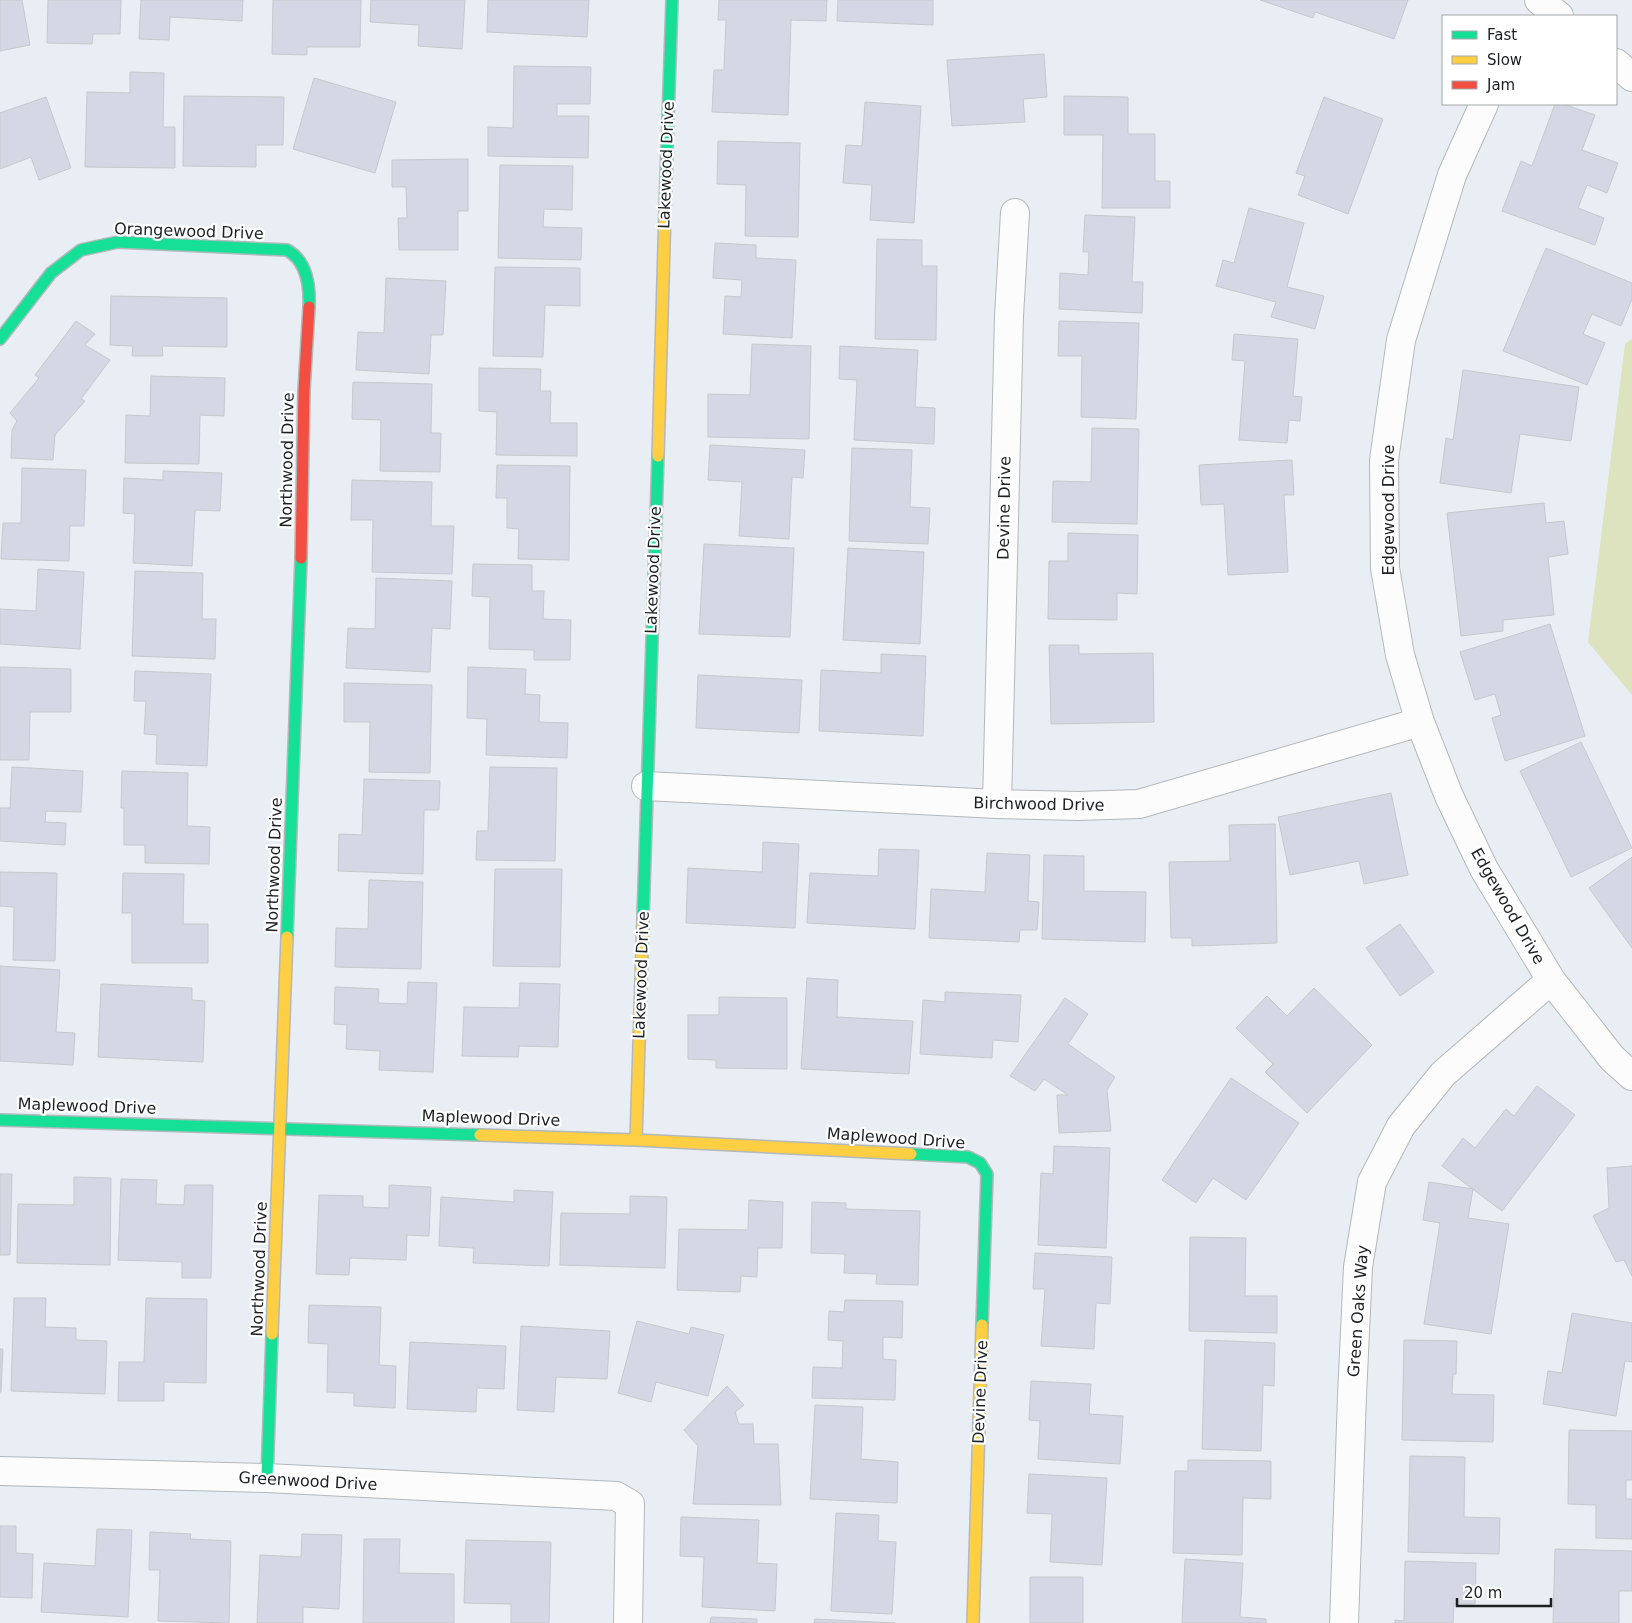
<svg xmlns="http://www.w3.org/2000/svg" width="1632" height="1623" viewBox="0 0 1632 1623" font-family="'DejaVu Sans',sans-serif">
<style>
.green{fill:#dce3be}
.building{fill:#d5d8e4;stroke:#c5c9cd}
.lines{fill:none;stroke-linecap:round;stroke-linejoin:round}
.street-casing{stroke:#b3b8bb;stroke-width:30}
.fast-casing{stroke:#b3b8bb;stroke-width:14}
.slow-casing{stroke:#b3b8bb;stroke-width:14}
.jam-casing{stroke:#b3b8bb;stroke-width:14}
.street{stroke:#fcfcfd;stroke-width:28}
.fast{stroke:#16e098;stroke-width:11}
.slow{stroke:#ffcf43;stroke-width:11}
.jam{stroke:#f24e42;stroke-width:11}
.labels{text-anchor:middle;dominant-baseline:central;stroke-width:4.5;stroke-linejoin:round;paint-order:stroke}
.street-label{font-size:16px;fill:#1c2023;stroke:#fff}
</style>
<rect width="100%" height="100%" fill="#e8eef3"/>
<path class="green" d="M1632 339V695L1588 642 1625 344Z"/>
<path class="building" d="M0 0H22L30 45 0 51Z
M48 0H121L120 34H93L92 44 47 43Z
M141 0H243L242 21 170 17 169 40 139 39Z
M273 0H361L360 47H307V55L272 54Z
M371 0H465L462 49 418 46 419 25 370 22Z
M488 0H589L587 37 487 32Z
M719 0H827L826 21 791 20 788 115 712 112 714 70H724L726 20H718Z
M838 0H933V25L837 21Z
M1260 0H1408L1394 39 1315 12 1313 18Z
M1044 54 1047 97 1023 99 1025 122 952 126 947 60Z
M514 66 591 67 590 104H557V116H589L588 158 488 156V127L513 128Z
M130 72 164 73 163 127H175V168L85 167 87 92 130 93Z
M314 78 396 102 375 173 293 149Z
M184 96 284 97 283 145H256V167L183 166Z
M1064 96 1128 97V134H1155V181H1170V208H1102L1103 135H1064Z
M46 97 71 168 39 180 31 157 0 169V113Z
M1324 97 1383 119 1348 214 1298 195 1305 176 1296 173Z
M865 102 921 106 914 223 870 220 872 185 843 183 846 145 862 146Z
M1555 104H1563L1595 115 1582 150 1618 163 1607 193 1587 185 1578 208 1604 218 1595 245 1502 211 1521 161 1532 166Z
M718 141 800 143 798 237 745 236 746 185 717 184Z
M468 159V211H458V250H399L398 218H407L406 187H392V160Z
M500 165 573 166 572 210 544 209 543 227 582 228 581 260 498 258Z
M1249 208 1304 223 1287 287 1324 296 1315 329 1271 317 1276 302 1216 286 1223 260 1234 263Z
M1085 215 1135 217 1132 282H1143L1142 313 1059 309 1060 273 1088 275 1089 252H1083Z
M877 239 922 240V266H937L936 340 875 339Z
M715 243 756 245V258L796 260 792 338 723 334 725 296 741 297 742 280 713 278Z
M1546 248 1632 283V299L1621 326 1592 314 1583 334 1605 343 1587 385 1503 351Z
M495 267 580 268V306L545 305 543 357 493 356Z
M386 278 446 281 443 335H431L429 374 356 370 358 332 384 333Z
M111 296 227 298V347L162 346 163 356H132L133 346 110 345Z
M76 321 95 334 85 345 110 360 81 399 85 401 55 435 53 460 11 458 12 430 17 421 10 413 39 378 35 375Z
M1059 321 1139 323 1136 419 1081 417 1082 356H1058Z
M1234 334 1298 339 1293 396 1302 397 1300 421 1289 420 1287 443 1239 440 1245 361 1232 360Z
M752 344 811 346 809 439 708 437V394L750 395Z
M840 346 918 350 915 407 935 408 934 444 854 440 857 380 839 379Z
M479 368 541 369 540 391H551L550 423H577V456L496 455 497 412 479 411Z
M1463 370 1579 387 1571 441 1520 434 1511 493 1440 483 1446 438 1453 440Z
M151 376 225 378 224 416 200 415 199 464 125 463 126 415 150 416Z
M353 382 432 384 431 433H441L440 472 380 471 381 420 352 419Z
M1092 428 1139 429 1137 524 1052 522 1053 481 1091 482Z
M710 445 805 450 803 478 792 477 789 539 739 536 742 482 708 480Z
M852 448 912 450 910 507 930 508 928 544 849 541Z
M1292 460 1294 495H1284L1288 572 1228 575 1224 504 1201 505 1199 465Z
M497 465 570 466 569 560 518 559 519 529 507 528V498H496Z
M22 468 86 470 84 526H70L69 561 1 559 3 523H21Z
M163 471 222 473 220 511 195 510 192 566 133 563 135 514 123 513 124 478 163 480Z
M352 480 432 482 431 526H454L452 574 372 572 373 520H351Z
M1544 503 1546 523 1564 521 1568 554 1548 557 1554 615 1503 620V631L1461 636 1447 513Z
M1068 533 1138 535 1137 594 1117 593V620L1048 619 1049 561H1068Z
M704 544 794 548 790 637 699 634Z
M848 548 924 552 920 644 843 640Z
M473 564 532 565V591H544L543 619 571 620 570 660H534V650L489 649 490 597 472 596Z
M38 569 84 572 80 649 0 644V609L36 611Z
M135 571 203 573 202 619H216L215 659 132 656Z
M376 578 452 581 450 629 432 628 430 672 346 668 348 628 375 629Z
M1550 624 1585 736 1505 761 1492 718 1501 715 1495 694 1475 700 1460 652Z
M1049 645H1079V654L1153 653 1154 722 1051 724Z
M881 654 926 656 923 736 819 731 821 670 881 673Z
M0 667 71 669V712H30L29 760H0Z
M468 667 526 669 525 694 540 695 539 722 568 723 567 758 486 755 487 719 467 718Z
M135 671 211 674 207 766 156 764 157 735 144 734 146 701H134Z
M698 675 802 680 799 733 696 728Z
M344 683 432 685 430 773 369 772 370 722H344Z
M1581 742 1632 848 1571 877 1520 771Z
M12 767 83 771 81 812 46 811 45 822 66 823 65 845 0 841V808H10Z
M490 767 557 768 555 861 476 860 477 831H488Z
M122 771 188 773 187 826 210 827 209 864 145 863V845H124V808H121Z
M364 779 440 781 439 810H424L423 874 338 871 339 834 362 835Z
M1391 793 1408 875 1364 884 1359 861 1290 875 1278 817Z
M1275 824 1277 943 1192 946V938H1171L1169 862 1230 861 1229 825Z
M763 842 799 844 795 928 686 923 688 868 762 872Z
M879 849 919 850 915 929 807 923 810 873 878 876Z
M987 853 1030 855 1028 901 1039 902 1037 930H1020L1019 942 929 938 931 889 985 892Z
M1044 855 1084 856V891L1146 892 1145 942 1042 939Z
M1632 857V948L1589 888Z
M495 869H562L560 967 493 966Z
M0 872 57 873 55 961 13 960 14 907 0 906Z
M123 873 184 874 183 924H208V963H132V913H122Z
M369 880 423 882 421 969 335 967 336 928 368 929Z
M1400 924 1434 972 1400 996 1366 948Z
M0 966 60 970 56 1032 75 1033 73 1065 0 1061Z
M807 978 838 980 837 1017 913 1021 909 1074 801 1069Z
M408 982 437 983 433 1072 379 1070 380 1051 346 1049 347 1025 334 1024 335 987 379 989 378 1003 407 1004Z
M520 983 560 984 558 1047 519 1046 518 1057 462 1056 464 1007 519 1008Z
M101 984 192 988V1000L205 1001 203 1062 98 1057Z
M1314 988 1372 1045 1307 1113 1265 1072 1273 1064 1236 1028 1267 996 1287 1016Z
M945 992 1021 995 1018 1042 993 1040 992 1058 920 1054 923 1000 945 1002Z
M719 997 787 998V1069L716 1068V1060L688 1059V1015H719Z
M1065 998 1088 1014 1068 1044 1115 1077 1107 1090 1111 1131 1059 1133 1057 1095H1068L1044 1079 1035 1091 1010 1076Z
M1231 1078 1299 1123 1246 1200 1213 1178 1196 1203 1162 1180Z
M1537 1086 1575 1115 1502 1211 1442 1166 1463 1138 1475 1148 1506 1109 1514 1116Z
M1054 1146 1110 1148 1106 1248 1038 1245 1041 1173 1053 1174Z
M1632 1166V1276L1624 1260 1616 1262 1593 1216 1609 1208 1607 1168Z
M0 1174H12L10 1255H0Z
M74 1177 111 1178 110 1265 17 1263 18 1204 74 1205Z
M121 1179 157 1180 156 1204 184 1205 185 1185H213L211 1278H182V1262L118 1260Z
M1429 1182 1473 1189 1468 1218 1509 1224 1491 1334 1424 1324 1440 1223 1423 1220Z
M389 1185 431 1187 429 1236 407 1235 406 1260 350 1258 349 1275 316 1274 319 1195 363 1196V1207L389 1208Z
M514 1190 553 1192 549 1266 473 1263 474 1248 439 1246 441 1197 514 1202Z
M630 1196 667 1197 665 1268 560 1265 561 1213 630 1214Z
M749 1200 783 1202 782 1248H758L757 1277 741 1276 740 1292 677 1290 679 1229 748 1230Z
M812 1202 846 1203V1209L920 1211 918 1285 876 1284 877 1274 844 1273 845 1254 811 1253Z
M1190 1237 1246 1238 1245 1296H1277V1333L1189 1331Z
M1035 1253 1112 1257 1110 1304 1096 1303 1094 1349 1041 1346 1045 1289H1033Z
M14 1298H46L45 1327 76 1328V1340L107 1341 105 1394 11 1391Z
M146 1298 207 1299 206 1383 164 1382V1401H118L119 1362H144Z
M845 1300 903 1301 902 1338 883 1337V1359L896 1360 895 1400 812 1398 813 1367 842 1368 843 1341 828 1340 829 1311 844 1312Z
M309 1305 381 1307 379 1365 396 1366 395 1408 354 1406V1393L327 1392 328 1344 308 1343Z
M1572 1313 1632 1323V1362L1625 1361 1616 1416 1543 1404 1548 1371 1562 1373Z
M637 1321 689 1334 691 1327 724 1335 708 1396 656 1382 651 1402 618 1393Z
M521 1326 610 1331 607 1379 556 1377 554 1412 517 1410Z
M1205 1340 1275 1343 1274 1386 1263 1385 1261 1451 1202 1449Z
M1404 1340 1457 1341 1456 1374H1453L1452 1394 1494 1395 1493 1442 1402 1440Z
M410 1342 506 1346 504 1389 477 1388 476 1412 407 1409Z
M0 1349H3L1 1392H0Z
M1031 1381 1091 1384 1089 1414 1123 1416 1120 1464 1038 1459 1040 1421 1029 1420Z
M727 1386 744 1405 735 1412 739 1424H753L754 1444H778L781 1505 693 1504 698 1446 684 1430Z
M815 1405 863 1407 861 1459 898 1462 897 1503 810 1499Z
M1569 1430 1632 1431V1480H1626V1499H1632V1539L1596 1538V1505L1568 1504Z
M1410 1456 1465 1457 1464 1517 1500 1518 1499 1554 1408 1552Z
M1188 1460 1271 1461V1499L1243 1498 1242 1555 1173 1553 1175 1471H1188Z
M1029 1474 1107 1478 1102 1565 1050 1562 1052 1514 1027 1513Z
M836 1513 879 1515 878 1541 896 1542 892 1614 831 1611Z
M681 1517 759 1520 757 1563 777 1564 775 1611 702 1607 704 1557 680 1556Z
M0 1526H16V1553L33 1554 32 1598 0 1597Z
M97 1529 132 1530 128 1617 41 1612 44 1563 95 1566Z
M150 1532 191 1534 190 1539 231 1541 229 1623 158 1621 160 1570H149Z
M302 1534 342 1535 339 1609 303 1607V1623H257L260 1555 301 1557Z
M364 1539H400L399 1573 454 1574V1623H363Z
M466 1540 551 1542 549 1623H511V1604L464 1603Z
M1555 1549 1632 1551V1591H1619V1623H1553Z
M1185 1559 1243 1563 1240 1617 1266 1619V1623H1182Z
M1405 1561 1476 1563 1475 1604H1454L1453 1623H1395V1620L1404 1621Z
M1030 1577H1083V1623H1030Z
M711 1617 757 1619V1623H710Z
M815 1619 895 1623H814Z"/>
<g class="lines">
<defs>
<path id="street" d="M1539 0 1559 16
M1616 63 1632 77
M1484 104 1452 175 1401 340 1384 460 1385 568 1400 655 1420 722 1449 796 1484 869 1551 980 1612 1058 1632 1076
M646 786 997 804 1078 806 1139 804 1420 722
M997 804 1009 316 1015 213
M0 1471 267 1478 616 1496 630 1504 628 1623
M1344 1623 1352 1396 1358 1267 1372 1182 1401 1126 1443 1074 1551 980"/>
<path id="fast" d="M665 210 672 0
M0 339 51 273 81 250 118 242 287 250C307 261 310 286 309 307
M643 918 658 456
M287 937 301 558
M0 1120 480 1135
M911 1154 968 1157 980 1163 987 1174 982 1325
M267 1478 272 1334"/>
<path id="slow" d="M658 456 665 210
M480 1135 636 1140 911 1154
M636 1140 643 918
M272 1334 287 937
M973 1623 982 1325"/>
<path id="jam" d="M301 558 304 390 309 307"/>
</defs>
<use href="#street" class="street-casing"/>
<use href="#fast" class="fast-casing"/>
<use href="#slow" class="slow-casing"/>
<use href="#jam" class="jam-casing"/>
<use href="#street" class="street"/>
<use href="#fast" class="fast"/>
<use href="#slow" class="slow"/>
<use href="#jam" class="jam"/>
</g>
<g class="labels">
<g class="street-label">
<text transform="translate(666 165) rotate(-88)">Lakewood Drive</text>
<text transform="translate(189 231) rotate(2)">Orangewood Drive</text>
<text transform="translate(287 460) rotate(-89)">Northwood Drive</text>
<text transform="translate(1004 508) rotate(-89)">Devine Drive</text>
<text transform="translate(1388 510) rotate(-90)">Edgewood Drive</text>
<text transform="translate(653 570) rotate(-88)">Lakewood Drive</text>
<text transform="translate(1039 804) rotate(1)">Birchwood Drive</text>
<text transform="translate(274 865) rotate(-88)">Northwood Drive</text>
<text transform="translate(1508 906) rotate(60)">Edgewood Drive</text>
<text transform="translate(641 975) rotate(-88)">Lakewood Drive</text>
<text transform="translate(87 1106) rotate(2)">Maplewood Drive</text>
<text transform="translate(491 1118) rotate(2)">Maplewood Drive</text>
<text transform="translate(896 1138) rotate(4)">Maplewood Drive</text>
<text transform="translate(259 1269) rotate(-88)">Northwood Drive</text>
<text transform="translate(1358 1311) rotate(-86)">Green Oaks Way</text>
<text transform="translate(980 1392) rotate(-88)">Devine Drive</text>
<text transform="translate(308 1481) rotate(3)">Greenwood Drive</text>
</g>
</g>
<rect x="1442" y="15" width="175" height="90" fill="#ffffff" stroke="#a4a6a7"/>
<rect x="1452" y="31" width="25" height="8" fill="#16e098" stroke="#a4a6a7"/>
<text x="1487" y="40" font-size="15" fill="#1c2023">Fast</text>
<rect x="1452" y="56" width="25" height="8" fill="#ffcf43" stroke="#a4a6a7"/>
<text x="1487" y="65" font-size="15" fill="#1c2023">Slow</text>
<rect x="1452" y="81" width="25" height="8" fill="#f24e42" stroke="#a4a6a7"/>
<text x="1487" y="90" font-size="15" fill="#1c2023">Jam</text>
<path d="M1457 1598v8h94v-8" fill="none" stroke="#1c2023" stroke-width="2.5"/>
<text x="1464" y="1598" font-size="15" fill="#1c2023" stroke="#ffffff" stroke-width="4" paint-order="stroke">20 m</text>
</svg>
